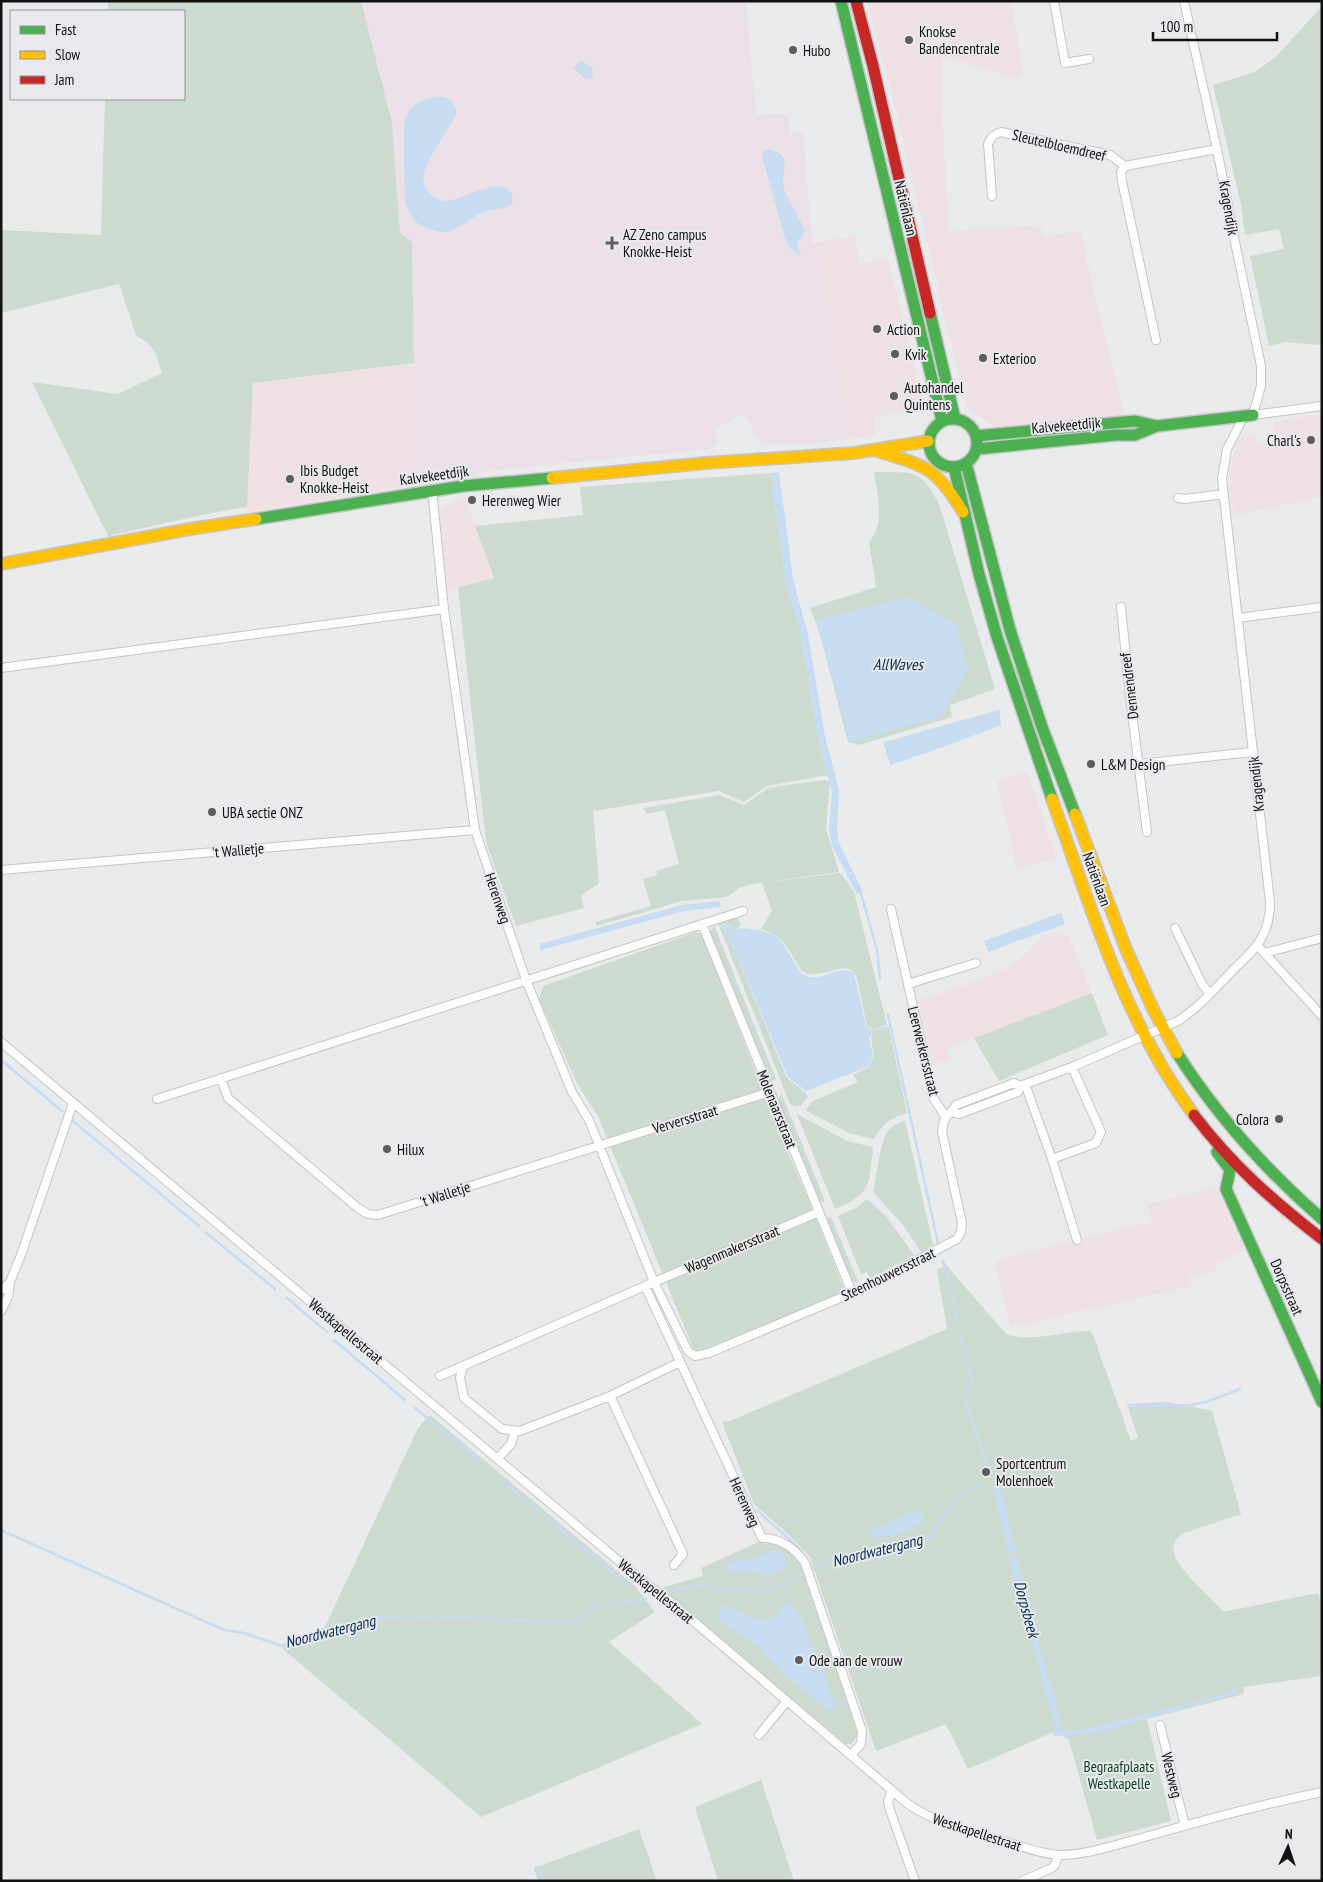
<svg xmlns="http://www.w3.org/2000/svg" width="1323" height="1882" viewBox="0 0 1323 1882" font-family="'PT Sans Narrow',sans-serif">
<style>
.commercial{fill:#eee0e3}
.medical{fill:#ebe0e8}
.green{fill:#ccdad0}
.water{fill:#c7dbf1}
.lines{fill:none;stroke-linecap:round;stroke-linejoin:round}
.stream{stroke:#c7dbf1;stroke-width:2.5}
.street-casing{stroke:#c5c5c6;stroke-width:10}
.fast-casing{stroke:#c5c5c6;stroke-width:14}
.slow-casing{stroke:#c5c5c6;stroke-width:14}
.jam-casing{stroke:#c5c5c6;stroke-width:14}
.street{stroke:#fcfcfc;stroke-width:8}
.fast{stroke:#4caf50;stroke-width:11}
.slow{stroke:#ffc107;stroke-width:11}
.jam{stroke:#c62828;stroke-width:11}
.poi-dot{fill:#5d5d5e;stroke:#e8e9ec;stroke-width:2}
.labels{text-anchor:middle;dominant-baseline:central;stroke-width:4;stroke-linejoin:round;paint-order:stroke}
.poi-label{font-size:15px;fill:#111112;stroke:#e8e9ec;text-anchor:start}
.street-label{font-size:15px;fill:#111112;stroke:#e8e9ec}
.park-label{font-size:15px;fill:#063f1c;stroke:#e8e9ec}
.water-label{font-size:16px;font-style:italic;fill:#012c53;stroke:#e8e9ec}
</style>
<rect width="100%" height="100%" fill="#e9eaeb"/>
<path class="commercial" d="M867 1H1011L1014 13 1022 74 1014 78 946 57 941 58 942 113 949 231 1040 225 1043 236 1080 231 1124 415 1095 421 997 429 966 406 890 86Z
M855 236 859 264 888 258 924 407 874 417 875 436 851 439 835 355 818 242Z
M414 363 419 484 249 512 247 507 253 383Z
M1322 414V497L1234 515 1229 482 1230 471 1232 460 1241 437 1255 434 1257 445 1277 441 1273 422Z
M465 497 494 578 446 591 439 510 453 501Z
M1026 772 1037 799 1056 859 1017 868 997 781Z
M1062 933 1068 935 1092 993 946 1048 950 1059 932 1065 918 1001 968 984 1007 968 1028 952 1044 935 1052 937Z
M1216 1188 1244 1250 1215 1263 1217 1271 1189 1276 1192 1286 1010 1327 995 1261 1152 1222 1147 1204Z"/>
<path class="medical" d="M361 1H746L756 113 761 115 787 114 791 133H803L812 243 818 242 835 355 851 439 815 443 765 444 760 441 744 414 714 429 717 438 716 445 711 449 504 469 419 484 414 363 412 243 400 233 392 123Z"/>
<path class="green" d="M108 1H361L392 123 400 233 412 242 414 363 253 383 247 507C200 514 155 526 108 536L32 382 118 394 162 373C158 358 153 341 137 337L119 284 1 313V230L101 235 105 99H184V11H108Z
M1322 6V345L1286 342 1269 346 1250 256 1284 249 1279 229 1245 235 1241 205 1213 85 1255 72 1276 57Z
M874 472C914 472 923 469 940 507L995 689 950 705 952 717 859 745 848 742 819 630 810 608 876 587 869 542C886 523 877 495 874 472Z
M772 473 775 509 787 587 800 630 818 738 828 775 767 786 744 802 719 791 593 811 599 883 581 896 584 908 516 926 486 842 458 587 494 578 475 526 583 515 580 487Z
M824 780 830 781 826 828 839 872 762 883 841 873 854 892 887 1025 873 1029 867 1026 857 978C846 954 820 984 802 971 788 950 786 938 761 929L772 911 762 882 741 887 726 897 682 901 596 926V922L651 906 643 879 658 875 656 871 679 864 665 810 646 814 644 808 719 795 744 805 768 788Z
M737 917 741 926 735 929 728 923 721 926 728 935 787 1078 805 1092 808 1097 800 1106 796 1107 790 1104 718 923Z
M714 925 776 1079 771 1081 710 933Z
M696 932 702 935 781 1137 811 1206 847 1297 697 1358 598 1116 578 1085 539 999 543 986Z
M1092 993 1108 1035 999 1081 974 1038Z
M889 1029 907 1113C891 1117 882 1124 874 1139L849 1133 807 1111 806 1109 813 1101 858 1082 853 1075 869 1067 874 1055 871 1038 873 1032Z
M782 1095 825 1201 820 1203 777 1098Z
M797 1114 847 1141 873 1147C869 1184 873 1193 835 1209Z
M905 1120 933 1245 921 1252 903 1225 873 1192C877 1177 880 1140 888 1131 892 1126 900 1123 905 1120Z
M867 1199 886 1216 914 1255 870 1278 867 1272 861 1274 838 1216 856 1208Z
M831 1217 859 1284 851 1280 826 1219Z
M946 1265 1006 1334C1034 1343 1062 1331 1090 1331L1093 1335 1131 1441 1138 1438 1127 1404 1168 1402 1212 1411 1241 1514 1181 1534C1178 1537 1175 1540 1174 1544 1168 1565 1212 1596 1223 1612L1318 1593 1322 1607 1320 1676 1243 1687 1244 1693 1240 1695 1147 1719 1171 1821 1097 1840 1069 1740 1056 1731 968 1769 946 1724 876 1751 810 1557 791 1537 754 1504 722 1422 730 1421 947 1329 937 1270Z
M430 1415 635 1586 655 1612 609 1642 702 1724 481 1817 283 1649 285 1644 325 1627 418 1428Z
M763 1540 764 1545 772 1541C787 1546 794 1554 802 1567L855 1725 858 1734 852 1744H846L662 1590 664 1587 703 1576 701 1568Z
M761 1780 794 1881H718L695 1807Z
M639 1829 657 1881H538L534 1868Z"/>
<path class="water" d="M581 61 592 67 593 78 586 79 573 67Z
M444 97 453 102 456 109V116C447 131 428 157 424 173 422 180 425 189 430 194 435 198 441 202 447 201 461 200 518 167 512 204 504 211 492 208 483 212 472 217 464 225 453 230 442 235 425 229 416 222 411 217 408 209 405 202 405 185 404 168 404 151 403 117 403 99 444 97Z
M768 149C773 151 779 151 782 156 788 165 782 175 783 183 784 199 807 225 804 234 803 237 799 240 797 243L801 256 792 250 786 242 762 156 763 151Z
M779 472 793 579 808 634 825 736 839 790 837 829 839 843 863 892 857 894 832 846 829 829 832 792 818 738 800 630 787 587 775 509 772 473Z
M908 597 956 624 968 669 940 717 849 742 816 620Z
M999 710 1001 725 941 748 890 765 884 745V742Z
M719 901 721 907 684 911 541 950 539 944 682 905Z
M1061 913 1065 924 988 952 984 941Z
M728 923 735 929C742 927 750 929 758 930 781 934 785 947 796 965 798 969 801 974 806 976 822 983 838 963 854 973L866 1026 871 1029 872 1033 869 1038 873 1055 869 1066 806 1091 788 1077 728 935 722 926Z
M999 1484 1016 1551 1008 1553 993 1485Z
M916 1510 921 1512 923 1518C913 1534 891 1535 874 1538L870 1533 872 1530Z
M771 1550C789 1550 792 1568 775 1574 766 1577 759 1573 751 1572 741 1571 733 1573 723 1570L738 1559 757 1558Z
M1016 1554 1023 1580 1015 1582 1009 1555Z
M1023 1586 1063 1730 1075 1731 1088 1728 1215 1696 1231 1691 1234 1687H1237V1693L1096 1733 1054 1736 1053 1732 1056 1730 1017 1588Z
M785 1603C802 1607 805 1626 808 1642 823 1655 821 1662 826 1680 828 1689 833 1697 835 1706L834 1709 829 1710 788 1678 758 1647 721 1622 718 1613 720 1607 726 1605C746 1614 772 1632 785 1603Z"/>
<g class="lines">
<path class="stream" d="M860 890 877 950 880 979
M888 1015 938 1243
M868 1032 891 1027
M1 1060 62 1111
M73 1121 199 1226
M205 1232 275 1289
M943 1261 953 1294 956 1323
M287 1298 327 1332
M959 1333 972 1381 964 1398 990 1473
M334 1340 405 1400
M1129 1406 1191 1405 1206 1402 1240 1389
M415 1408 481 1461
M498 1477 539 1511
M757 1510C776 1530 800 1543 812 1568 847 1550 890 1546 929 1538L958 1495 978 1486
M545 1516 632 1588
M1 1530 224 1630 244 1633 282 1646 385 1617 426 1616 569 1622 581 1619 598 1605 646 1599
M672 1591 697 1585 725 1589 770 1590 781 1587 803 1574
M539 1867 543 1881"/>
<defs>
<path id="street" d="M1054 1 1065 63 1089 59
M1184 1 1217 149 1236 247 1261 366V386L1253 415 1322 406
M1125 166 1121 172 1122 181 1156 340
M992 196 988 144C991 137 994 134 1001 132L1110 155 1125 166 1217 149
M432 490 444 609 475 830 526 980 572 1092 589 1120 654 1282 688 1351 695 1356 709 1353 864 1288 957 1239 961 1232 962 1223 942 1132C943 1123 944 1117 951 1112L959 1114 1018 1092 1020 1086
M1178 498 1185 499 1224 494
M1121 607 1130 697 1147 832
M1238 618 1322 607
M1 668 444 609
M1139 764 1252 752
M1 870 475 830
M891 909 934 1099 945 1116
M702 924 852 1293
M1175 928 1202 984 1210 994
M1257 945 1322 1016
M1265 953 1322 938
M908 984 976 963
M1 1042 644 1582 672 1603 908 1804C937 1824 972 1832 1007 1842 1023 1847 1041 1854 1059 1855 1084 1856 1126 1842 1152 1835 1208 1819 1264 1804 1322 1792
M1072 1067 1101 1132 1096 1143 1052 1159 1077 1240
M221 1078 228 1098 358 1208 368 1214 378 1215 770 1092
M1025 1084 1052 1159
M157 1099 743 911
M951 1112 956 1105 1014 1083 1020 1086 1072 1067 1178 1021C1199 1007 1217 987 1235 968 1244 959 1255 950 1261 939 1268 927 1270 915 1270 902L1222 479 1227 449 1240 424 1241 417
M645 1286 762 1538C780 1538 795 1548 805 1563L862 1731 861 1744 851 1755
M1 1289H3L10 1282 21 1255 73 1103
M1 1311 8 1297 10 1282
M463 1366 460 1378 464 1398 502 1429 520 1431 610 1396 683 1554 674 1565
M440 1376 645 1286 819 1212
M610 1396 680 1362
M498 1458 511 1444 515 1431
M1160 1725 1185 1826
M759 1735 787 1701
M892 1790 888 1802 890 1810 915 1881
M1022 1881 1052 1868 1055 1865 1058 1855"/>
<path id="fast" d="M841 1 942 421
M930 313 955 419
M929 443a24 24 0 1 1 48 0a24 24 0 1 1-48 0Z
M976 436 1135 421 1157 426
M977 449 1116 435H1135L1157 426 1253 415
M966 463 1010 630 1042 727 1075 814
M954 467 979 574 997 637 1052 799
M256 519 463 486 552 478
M1177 1053C1217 1116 1266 1170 1322 1219
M1217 1152 1230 1170 1226 1189 1322 1402"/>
<path id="slow" d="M878 451C927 467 935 466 963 512
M552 478 706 463 854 453 928 441
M1 564 190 529 256 519
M1052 799C1092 910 1123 1019 1194 1115
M1075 814 1126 949 1154 1011 1177 1053"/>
<path id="jam" d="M856 1 873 66 930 313
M1194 1115C1233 1166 1272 1200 1322 1239"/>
</defs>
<use href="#street" class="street-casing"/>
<use href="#fast" class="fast-casing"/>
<use href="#slow" class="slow-casing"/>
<use href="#jam" class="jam-casing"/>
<use href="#street" class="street"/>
<use href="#fast" class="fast"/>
<use href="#slow" class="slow"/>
<use href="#jam" class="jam"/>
</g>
<g class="poi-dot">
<circle cx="909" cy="40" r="5"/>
<circle cx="793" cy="50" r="5"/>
<path d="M609.5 235.5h5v5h5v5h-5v5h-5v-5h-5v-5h5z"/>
<circle cx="877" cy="329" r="5"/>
<circle cx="895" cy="354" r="5"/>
<circle cx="983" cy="358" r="5"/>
<circle cx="894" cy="396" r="5"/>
<circle cx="1311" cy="440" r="5"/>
<circle cx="290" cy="479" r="5"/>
<circle cx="472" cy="500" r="5"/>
<circle cx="1091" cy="764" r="5"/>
<circle cx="212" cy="812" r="5"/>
<circle cx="1279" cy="1119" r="5"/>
<circle cx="387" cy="1149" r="5"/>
<circle cx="986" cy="1472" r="5"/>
<circle cx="799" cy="1660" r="5"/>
</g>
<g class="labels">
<g class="poi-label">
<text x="919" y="31">Knokse<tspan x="919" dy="17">Bandencentrale</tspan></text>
<text x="803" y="50">Hubo</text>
<text x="623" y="234">AZ Zeno campus<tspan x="623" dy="17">Knokke-Heist</tspan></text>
<text x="887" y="329">Action</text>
<text x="905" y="354">Kvik</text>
<text x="993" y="358">Exterioo</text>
<text x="904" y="387">Autohandel<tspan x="904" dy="17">Quintens</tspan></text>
<text x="1301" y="440" text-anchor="end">Charl's</text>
<text x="300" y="470">Ibis Budget<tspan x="300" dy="17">Knokke-Heist</tspan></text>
<text x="482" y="500">Herenweg Wier</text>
<text x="1101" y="764">L&amp;M Design</text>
<text x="222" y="812">UBA sectie ONZ</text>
<text x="1269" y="1119" text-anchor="end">Colora</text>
<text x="397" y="1149">Hilux</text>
<text x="996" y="1463">Sportcentrum<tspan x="996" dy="17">Molenhoek</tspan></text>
<text x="809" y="1660">Ode aan de vrouw</text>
</g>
<g class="street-label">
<text transform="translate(1059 145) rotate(13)">Sleutelbloemdreef</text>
<text transform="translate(906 208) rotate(77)">Natiënlaan</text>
<text transform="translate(1229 208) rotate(80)">Kragendijk</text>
<text transform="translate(1066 425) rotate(-5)">Kalvekeetdijk</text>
<text transform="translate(434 475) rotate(-8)">Kalvekeetdijk</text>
<text transform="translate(1129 686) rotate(-97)">Dennendreef</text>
<text transform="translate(1256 784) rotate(-96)">Kragendijk</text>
<text transform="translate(238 850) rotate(-5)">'t Walletje</text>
<text transform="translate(1097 879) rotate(70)">Natiënlaan</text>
<text transform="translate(498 898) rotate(71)">Herenweg</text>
<text transform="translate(924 1051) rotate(76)">Leerwerkersstraat</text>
<text transform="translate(777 1109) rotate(68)">Molenaarsstraat</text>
<text transform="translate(685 1119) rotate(-17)">Verversstraat</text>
<text transform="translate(445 1194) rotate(-18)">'t Walletje</text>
<text transform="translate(732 1249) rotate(-23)">Wagenmakersstraat</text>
<text transform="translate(888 1274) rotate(-26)">Steenhouwersstraat</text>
<text transform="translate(1287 1287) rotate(66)">Dorpsstraat</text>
<text transform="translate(346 1331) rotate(40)">Westkapellestraat</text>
<text transform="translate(745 1502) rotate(65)">Herenweg</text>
<text transform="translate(656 1591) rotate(39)">Westkapellestraat</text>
<text transform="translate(1172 1775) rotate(76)">Westweg</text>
<text transform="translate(977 1832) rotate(18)">Westkapellestraat</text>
</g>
<g class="park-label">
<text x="1119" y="1766">Begraafplaats<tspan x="1119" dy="17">Westkapelle</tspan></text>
</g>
<g class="water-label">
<text x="898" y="664">AllWaves</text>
<text transform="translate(877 1550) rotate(-14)">Noordwatergang</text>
<text transform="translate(1027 1609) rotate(75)">Dorpsbeek</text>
<text transform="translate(330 1631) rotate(-14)">Noordwatergang</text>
</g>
</g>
<rect width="1323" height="1882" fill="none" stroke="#111112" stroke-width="5"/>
<rect x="10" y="10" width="175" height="90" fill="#e8e9ec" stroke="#929395"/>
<rect x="20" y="26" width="25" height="8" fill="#4caf50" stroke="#929395"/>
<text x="55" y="35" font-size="15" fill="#111112">Fast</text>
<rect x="20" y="51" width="25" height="8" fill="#ffc107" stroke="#929395"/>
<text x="55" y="60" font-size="15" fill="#111112">Slow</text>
<rect x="20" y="76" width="25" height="8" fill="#c62828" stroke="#929395"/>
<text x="55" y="85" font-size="15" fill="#111112">Jam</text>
<g transform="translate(1288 1847) rotate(3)" stroke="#e8e9ec" stroke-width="4" paint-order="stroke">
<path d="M0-4L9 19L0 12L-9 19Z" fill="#111112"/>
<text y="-8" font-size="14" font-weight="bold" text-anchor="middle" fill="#111112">N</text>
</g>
<path d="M1153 32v8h124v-8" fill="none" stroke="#111112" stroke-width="2.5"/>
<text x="1160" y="32" font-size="15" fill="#111112" stroke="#e8e9ec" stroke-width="4" paint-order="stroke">100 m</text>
</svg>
